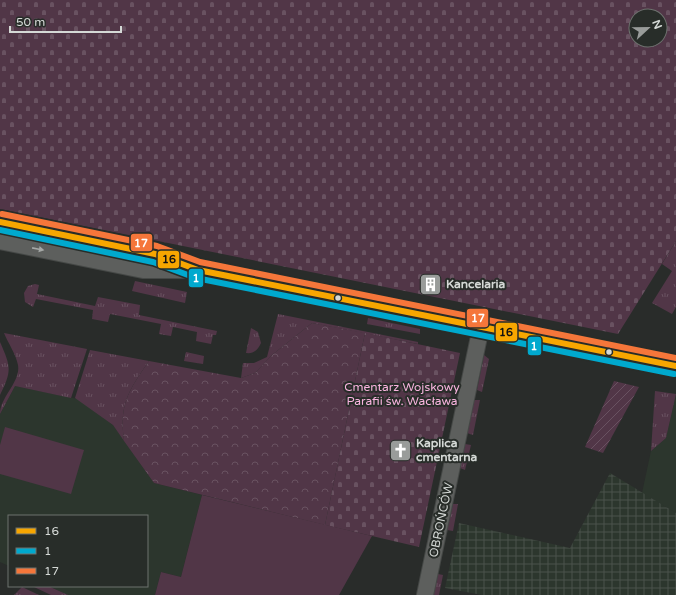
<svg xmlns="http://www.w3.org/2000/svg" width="676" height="595" viewBox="0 0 676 595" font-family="'Varela Round',sans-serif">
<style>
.built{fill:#2c362d}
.industrial{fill:url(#industrial-grid)}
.grass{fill:url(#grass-tufts)}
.forest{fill:url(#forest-crowns)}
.cemetery{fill:url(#cemetery-stones);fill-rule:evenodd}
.park{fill:#513647}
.garden{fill:url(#garden-furrows)}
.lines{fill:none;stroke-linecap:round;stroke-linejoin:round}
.minor-casing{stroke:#454846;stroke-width:18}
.minor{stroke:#5d5f5d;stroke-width:16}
.bus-1-casing{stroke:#282d29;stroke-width:9}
.bus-2-casing{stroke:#282d29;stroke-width:9}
.bus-3-casing{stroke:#282d29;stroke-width:9}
.bus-1{stroke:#f7a600;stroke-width:6}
.bus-2{stroke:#00a9ce;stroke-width:6}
.bus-3{stroke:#f5763a;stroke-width:6}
.oneway{fill:#a5a8a6}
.bus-dot{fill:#d5d9d6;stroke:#282d29;stroke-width:1.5}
.labels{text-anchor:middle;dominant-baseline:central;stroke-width:4;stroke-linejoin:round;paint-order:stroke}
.poi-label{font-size:12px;font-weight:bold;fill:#d5d9d6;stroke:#282d29;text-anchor:start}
.park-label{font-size:12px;fill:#f9b4df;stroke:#282d29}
.street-label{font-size:12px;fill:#d5d9d6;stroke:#282d29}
.line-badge{stroke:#282d29;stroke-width:1.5}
.badge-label{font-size:11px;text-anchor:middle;font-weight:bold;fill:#fff}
.pale-badge-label{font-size:11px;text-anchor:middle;font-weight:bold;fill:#111}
</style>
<defs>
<pattern id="industrial-grid" width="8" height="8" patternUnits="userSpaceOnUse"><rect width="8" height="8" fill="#2c362d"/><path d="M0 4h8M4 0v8" fill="none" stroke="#4a524b"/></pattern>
<pattern id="grass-tufts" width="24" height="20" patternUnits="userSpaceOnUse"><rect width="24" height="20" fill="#513647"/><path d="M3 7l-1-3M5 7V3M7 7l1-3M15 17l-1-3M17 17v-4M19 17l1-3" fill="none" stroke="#695261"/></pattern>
<pattern id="forest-crowns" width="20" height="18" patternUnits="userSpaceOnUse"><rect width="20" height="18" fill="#513647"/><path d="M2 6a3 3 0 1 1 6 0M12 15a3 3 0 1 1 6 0" fill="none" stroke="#695261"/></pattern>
<pattern id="cemetery-stones" width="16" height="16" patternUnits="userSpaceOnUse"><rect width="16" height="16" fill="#513647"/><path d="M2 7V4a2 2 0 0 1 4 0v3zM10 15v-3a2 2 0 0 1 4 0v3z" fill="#695261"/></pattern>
<pattern id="garden-furrows" width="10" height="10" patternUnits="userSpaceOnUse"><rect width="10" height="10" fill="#513647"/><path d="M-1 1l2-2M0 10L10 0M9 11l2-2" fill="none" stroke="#695261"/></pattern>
</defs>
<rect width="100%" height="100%" fill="#292c2a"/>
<path class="built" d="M15 386 78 399 113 425 154 483 202 495 181 577 161 572 155 595H68L48 586H147V516H9V566L0 562V414Z
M676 394V513L642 493 651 451 666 438Z"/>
<path class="industrial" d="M610 473 676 513V595H482L445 588 459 523 570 548Z"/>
<path class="grass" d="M676 241V307L672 314 652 303 672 271 662 264Z
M135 281 187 292 185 303 132 291Z
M35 284 39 285 37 294 95 306 98 297 140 305 139 315 217 331 216 335H213L211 344 196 341 197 332 173 327 171 336 159 334 161 324 110 314 108 322 92 319 93 310 36 299 33 307 25 302 24 293 28 286Z
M278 314 418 342V344L312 323 272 355 255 373 241 378 243 363H254L267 357Z
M368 318 420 329V334L367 324Z
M251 328 258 332 261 343C258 350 253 354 246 353Z
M4 333 87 349 71 398 15 386 0 414C0 397 21 382 18 365 16 354 8 343 4 333Z
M0 342C11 367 12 371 0 395Z
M90 350 149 361C129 390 119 404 124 441L113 425 75 398Z
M186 352 204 356 203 364 184 361Z
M484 355 489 359 482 392 477 390Z
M655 391 676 394 666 438 651 451Z
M474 400H480L473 435 467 433Z
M465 444 471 445 465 470 460 468Z
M453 504H458L453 531 447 530Z
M438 574 443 575 439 595H433Z
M32 586H48L68 595H51Z
M22 587 39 595H14Z"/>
<path class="forest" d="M312 323 365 333 325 525 154 483 124 441C119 404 129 390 149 361L241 378 255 373 272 355Z"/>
<path class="cemetery" d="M0 0H676V241L618 334 0 209ZM636 16H660V40H636Z
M365 333 460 353 419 547 325 525Z"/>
<path class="park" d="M5 427 84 450 71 494 0 474V445Z
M202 495 372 536 339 595H155L161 572 181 577Z"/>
<path class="garden" d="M614 381 639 387 603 453 585 447Z"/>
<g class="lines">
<defs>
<path id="minor" d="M0 222 155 254 187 266
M0 241 143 270H198L676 366
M425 595 481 327"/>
</defs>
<use href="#minor" class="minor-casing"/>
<use href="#minor" class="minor"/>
<defs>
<path id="bus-1" d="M0 222 155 254 198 270 676 366"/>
<path id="bus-2" d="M0 230 153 262 196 278 674 374"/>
<path id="bus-3" d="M2 214 157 246 200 262 676 358"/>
</defs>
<use href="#bus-1" class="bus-1-casing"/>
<use href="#bus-2" class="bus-2-casing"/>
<use href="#bus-3" class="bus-3-casing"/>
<use href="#bus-1" class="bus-1"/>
<use href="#bus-2" class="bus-2"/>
<use href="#bus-3" class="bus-3"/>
</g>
<defs><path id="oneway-solid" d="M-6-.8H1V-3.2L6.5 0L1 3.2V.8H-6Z"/></defs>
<use class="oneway" href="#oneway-solid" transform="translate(38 249) rotate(11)"/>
<defs>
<symbol id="building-square" viewBox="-11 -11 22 22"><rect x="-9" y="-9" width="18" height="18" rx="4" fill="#999c9a" stroke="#282d29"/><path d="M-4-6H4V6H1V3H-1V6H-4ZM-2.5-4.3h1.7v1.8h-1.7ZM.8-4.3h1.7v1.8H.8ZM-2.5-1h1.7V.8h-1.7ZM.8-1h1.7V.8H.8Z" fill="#fff"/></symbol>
<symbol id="church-square" viewBox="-11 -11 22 22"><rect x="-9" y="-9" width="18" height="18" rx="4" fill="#999c9a" stroke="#282d29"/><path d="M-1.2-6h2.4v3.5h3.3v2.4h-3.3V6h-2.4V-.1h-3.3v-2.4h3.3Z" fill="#fff"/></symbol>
</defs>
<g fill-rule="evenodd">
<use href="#building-square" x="418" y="272" width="25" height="25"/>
<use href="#church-square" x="388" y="438" width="25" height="25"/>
</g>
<g class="bus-dot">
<circle cx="338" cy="298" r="3.5"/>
<circle cx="609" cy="352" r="3.5"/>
</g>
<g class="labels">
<g class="poi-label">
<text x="446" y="284">Kancelaria</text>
<text x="416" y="443">Kaplica<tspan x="416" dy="14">cmentarna</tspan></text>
</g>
<g class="park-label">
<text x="402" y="387">Cmentarz Wojskowy<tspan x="402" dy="14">Parafii św. Wacława</tspan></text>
</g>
<g class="street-label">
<text transform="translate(441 520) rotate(-78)">OBROŃCÓW</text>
</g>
</g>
<g class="line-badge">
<rect x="130" y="233" width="23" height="19" rx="4" fill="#f5763a"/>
<rect x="157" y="250" width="23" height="19" rx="4" fill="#f7a600"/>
<rect x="188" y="268" width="16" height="20" rx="4" fill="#00a9ce"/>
<rect x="466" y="308" width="23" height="20" rx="4" fill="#f5763a"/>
<rect x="495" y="322" width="23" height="20" rx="4" fill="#f7a600"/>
<rect x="527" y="336" width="15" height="20" rx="4" fill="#00a9ce"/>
</g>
<g class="badge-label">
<text x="141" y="247">17</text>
<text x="196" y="282">1</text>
<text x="478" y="322">17</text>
<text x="534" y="350">1</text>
</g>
<g class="pale-badge-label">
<text x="169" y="263">16</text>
<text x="506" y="336">16</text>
</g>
<rect x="8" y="515" width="140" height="72" fill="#282d29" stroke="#6d726e"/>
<rect x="16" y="528" width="20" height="6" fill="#f7a600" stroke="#6d726e"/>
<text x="44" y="535" font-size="12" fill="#d5d9d6">16</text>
<rect x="16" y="548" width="20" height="6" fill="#00a9ce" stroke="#6d726e"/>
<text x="44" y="555" font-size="12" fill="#d5d9d6">1</text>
<rect x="16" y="568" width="20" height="6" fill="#f5763a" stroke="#6d726e"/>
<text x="44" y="575" font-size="12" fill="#d5d9d6">17</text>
<g transform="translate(648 28) rotate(68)"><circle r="19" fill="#282d29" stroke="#6d726e"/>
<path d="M0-3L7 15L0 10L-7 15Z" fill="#999c9a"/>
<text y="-6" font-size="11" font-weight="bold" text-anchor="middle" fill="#d5d9d6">N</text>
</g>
<path d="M10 26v6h111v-6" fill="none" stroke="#d5d9d6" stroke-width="2"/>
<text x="16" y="26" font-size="12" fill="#d5d9d6" stroke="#282d29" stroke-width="3" paint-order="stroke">50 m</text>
</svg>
